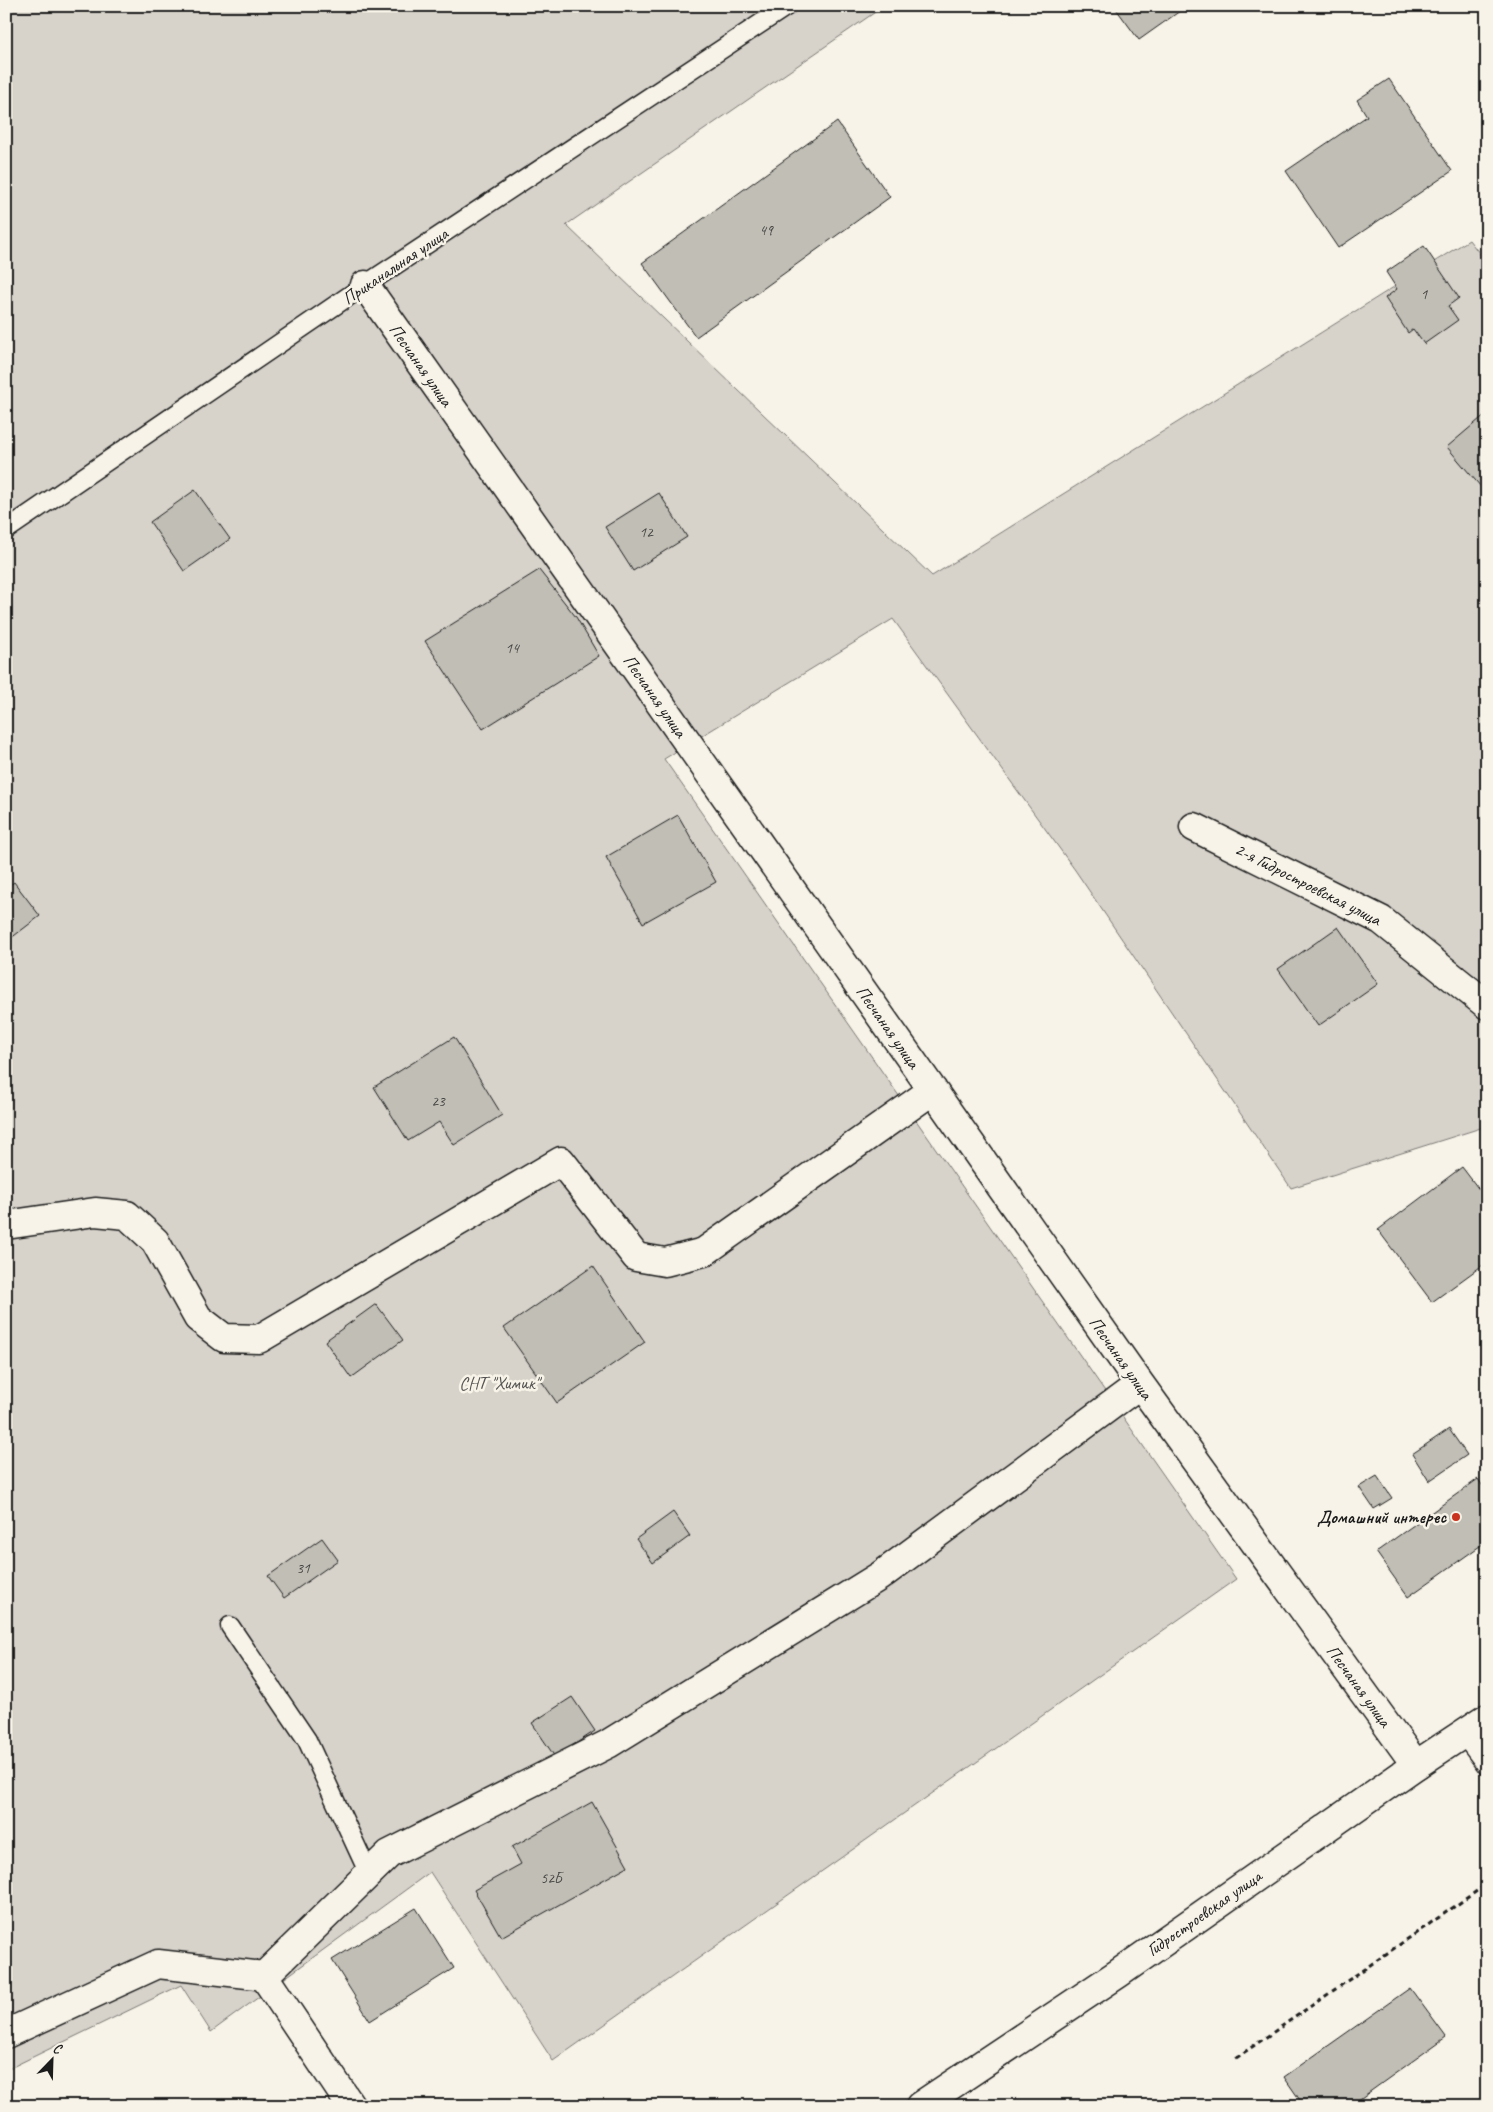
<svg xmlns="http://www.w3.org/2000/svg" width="1493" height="2112" viewBox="0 0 1493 2112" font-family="Caveat,sans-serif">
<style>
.green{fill:#d7d3cb;stroke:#7a7874}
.building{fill:#c0beb5;stroke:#1c1c1c}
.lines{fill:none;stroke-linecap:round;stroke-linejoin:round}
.service-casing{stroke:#1c1c1c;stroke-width:21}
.minor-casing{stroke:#1c1c1c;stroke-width:31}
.tertiary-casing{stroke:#1c1c1c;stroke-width:31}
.path{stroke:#1c1c1c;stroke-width:3;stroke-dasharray:5 4;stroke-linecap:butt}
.service{stroke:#f7f3e8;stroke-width:18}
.minor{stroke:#f7f3e8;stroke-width:28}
.tertiary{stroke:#f7f3e8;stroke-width:28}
.poi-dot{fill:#c8321e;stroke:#f7f3e8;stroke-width:2}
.labels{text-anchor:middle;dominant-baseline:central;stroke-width:5;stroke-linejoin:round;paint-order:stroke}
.number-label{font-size:15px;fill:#454442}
.street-label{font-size:18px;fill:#1c1c1c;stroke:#f7f3e8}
.park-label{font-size:18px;fill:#545351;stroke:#f7f3e8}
.poi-label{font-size:18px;font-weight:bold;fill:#1c1c1c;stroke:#f7f3e8;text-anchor:end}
</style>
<rect width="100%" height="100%" fill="#f7f3e8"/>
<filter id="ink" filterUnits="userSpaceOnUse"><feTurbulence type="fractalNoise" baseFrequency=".02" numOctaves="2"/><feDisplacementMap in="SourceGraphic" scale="10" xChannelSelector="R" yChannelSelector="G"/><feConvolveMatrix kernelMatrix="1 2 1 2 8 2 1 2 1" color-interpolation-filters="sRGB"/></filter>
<g filter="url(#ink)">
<path class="green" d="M6 6H884L566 225 932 576 1469 240 1487 263V1126L1291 1188 1075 870 893 619 664 759 1236 1579 553 2061 430 1872 211 2032 181 1985 6 2070Z"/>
<path class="building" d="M1114 6H1187L1139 40Z
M1389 79 1452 171 1338 248 1286 171 1367 116 1357 100Z
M837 122 890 197 696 337 642 263Z
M1424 246 1459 298 1448 306 1458 320 1424 344 1413 329 1408 333 1385 298 1397 289 1386 272Z
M1487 413V494L1447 447Z
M195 490 230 539 184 571 150 522Z
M659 493 687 537 633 571 605 527Z
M539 570 576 617 599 656 483 729 425 641Z
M678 815 716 882 643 923 606 857Z
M14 882 40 916 6 942V888Z
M1338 927 1378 984 1318 1026 1278 969Z
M454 1037 502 1115 454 1145 439 1122 408 1141 374 1087Z
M1462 1167 1487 1200V1262L1432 1302 1378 1230Z
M593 1266 645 1342 557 1403 504 1328Z
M376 1304 403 1340 351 1378 325 1341Z
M1449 1429 1467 1455 1429 1481 1412 1454Z
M1377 1476 1392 1498 1374 1509 1359 1487Z
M1478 1479 1487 1492V1541L1408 1597 1376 1552Z
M673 1512 690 1536 653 1563 636 1539Z
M322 1538 338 1560 284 1598 268 1576Z
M572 1697 595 1731 555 1757 532 1723Z
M592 1802 628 1866 501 1937 474 1890 521 1864 512 1847Z
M416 1908 454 1968 370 2021 332 1960Z
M1410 1988 1446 2037 1350 2106H1304L1284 2077Z"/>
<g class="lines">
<defs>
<path id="service" d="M6 530 365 285 787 6
M230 1626 307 1740 369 1874
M1463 1734 1487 1766"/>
<path id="minor" d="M365 285 1140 1384 1416 1765
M1194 827 1381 920 1487 1005
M6 1225 95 1212 127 1215 155 1241 198 1318 224 1338 259 1339 561 1161 636 1257 665 1262 704 1252 933 1090
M264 1976 389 1854 608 1744 880 1576 1140 1384
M6 2034 158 1964 264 1976 351 2106"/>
<path id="tertiary" d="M920 2106 1119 1973 1416 1765 1487 1718"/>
</defs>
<use href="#service" class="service-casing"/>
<use href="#minor" class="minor-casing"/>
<use href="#tertiary" class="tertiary-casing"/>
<path class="path" d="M1236 2058 1487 1884"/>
<use href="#service" class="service"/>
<use href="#minor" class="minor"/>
<use href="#tertiary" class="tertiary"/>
</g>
</g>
<circle class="poi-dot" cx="1456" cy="1517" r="5"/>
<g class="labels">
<g class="number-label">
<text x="766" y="230">49</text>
<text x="1424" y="294">1</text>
<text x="646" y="532">12</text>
<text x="512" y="648">14</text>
<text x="438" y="1101">23</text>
<text x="303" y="1568">31</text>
<text x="551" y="1878">52Б</text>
</g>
<g class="street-label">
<text transform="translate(395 266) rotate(-34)">Приканальная улица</text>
<text transform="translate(421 365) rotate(55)">Песчаная улица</text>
<text transform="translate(655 696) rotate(55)">Песчаная улица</text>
<text transform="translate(1308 884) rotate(27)">2-я Гидростроевская улица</text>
<text transform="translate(888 1027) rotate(55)">Песчаная улица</text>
<text transform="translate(1121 1358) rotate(55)">Песчаная улица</text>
<text transform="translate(1359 1686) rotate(54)">Песчаная улица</text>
<text transform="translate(1204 1913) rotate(-35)">Гидростроевская улица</text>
</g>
<g class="park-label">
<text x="499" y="1383">СНТ "Химик"</text>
</g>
<g class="poi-label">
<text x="1446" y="1517">Домашний интерес</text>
</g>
</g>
<rect width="1493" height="2112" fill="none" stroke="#f7f3e8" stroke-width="25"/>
<rect x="12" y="12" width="1468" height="2087" fill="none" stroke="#1c1c1c" stroke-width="2" filter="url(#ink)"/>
<g transform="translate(52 2060) rotate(23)" stroke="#f7f3e8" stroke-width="4" paint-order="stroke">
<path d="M0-4L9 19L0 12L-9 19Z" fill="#1c1c1c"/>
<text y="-8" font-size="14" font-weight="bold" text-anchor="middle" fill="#1c1c1c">С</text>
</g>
</svg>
